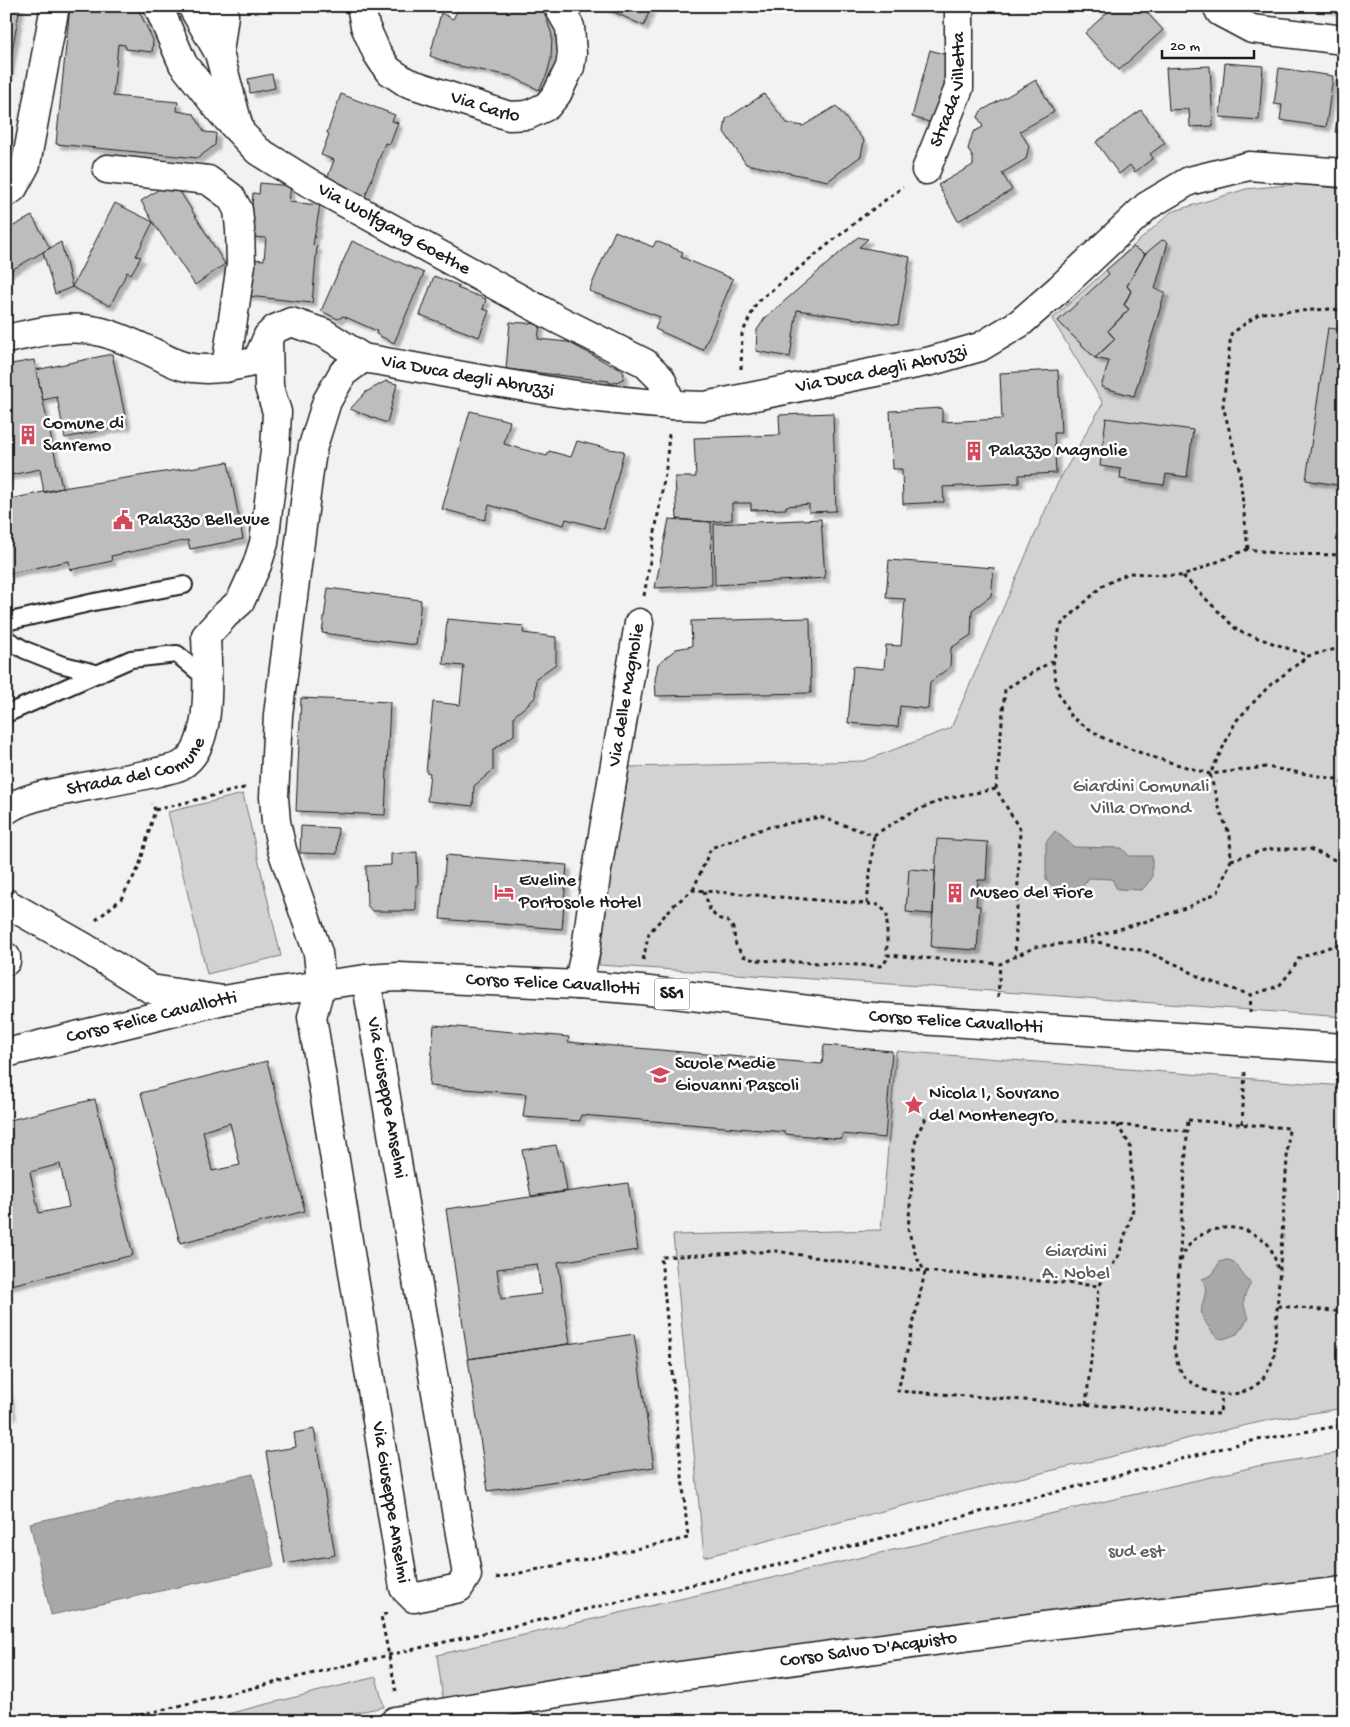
<svg xmlns="http://www.w3.org/2000/svg" width="1350" height="1727" viewBox="0 0 1350 1727" font-family="'Gochi Hand',sans-serif">
<style>
.green{fill:#d2d2d2;stroke:#777}
.water{fill:#a8a8a8;stroke:#707070}
.building{fill:#bdbdbd;stroke:#1c1c1c;fill-rule:evenodd;filter:url(#shadow)}
.lines{fill:none;stroke-linecap:round;stroke-linejoin:round}
.lane-casing{stroke:#1c1c1c;stroke-width:20}
.street-casing{stroke:#1c1c1c;stroke-width:31}
.secondary-casing{stroke:#1c1c1c;stroke-width:31}
.primary-casing{stroke:#1c1c1c;stroke-width:31}
.path{stroke:#1c1c1c;stroke-width:3;stroke-dasharray:4 4;stroke-linecap:butt}
.lane{stroke:#fff;stroke-width:16}
.street{stroke:#fff;stroke-width:28}
.secondary{stroke:#fff;stroke-width:28}
.primary{stroke:#fff;stroke-width:28}
.labels{text-anchor:middle;dominant-baseline:central;stroke-width:5;stroke-linejoin:round;paint-order:stroke}
.shield{fill:#fff;stroke:#606060;stroke-width:1}
.shield-label{font-size:18px;font-weight:bold;fill:#1c1c1c}
.street-label{font-size:19px;fill:#1c1c1c;stroke:#fff}
.poi-label{font-size:19px;fill:#1c1c1c;stroke:#fff;text-anchor:start}
.park-label{font-size:19px;fill:#5c5c5c;stroke:#fff}
</style>
<defs>
<filter id="shadow"><feDropShadow dx="4.5" dy="4.5" stdDeviation="1" flood-color="#0004"/></filter>
</defs>
<rect width="100%" height="100%" fill="#f2f2f2"/>
<filter id="ink" filterUnits="userSpaceOnUse"><feTurbulence type="fractalNoise" baseFrequency=".02" numOctaves="2"/><feDisplacementMap in="SourceGraphic" scale="10" xChannelSelector="R" yChannelSelector="G"/><feConvolveMatrix kernelMatrix="1 2 1 2 8 2 1 2 1" color-interpolation-filters="sRGB"/></filter>
<g filter="url(#ink)">
<path class="green" d="M1298 184 1344 189V1017L951 988 599 965 611 869 630 767 864 761 951 728 1056 486 1103 403 1052 319 1171 212 1246 189Z
M243 794 281 956 207 974 168 812Z
M896 1051 1344 1086V1408L1269 1420 1177 1441 906 1505 704 1557 673 1235 881 1230Z
M1344 1452V1581L443 1699 437 1655 1258 1466Z
M376 1677 384 1707 313 1721H199Z"/>
<path class="water" d="M1055 831 1074 847 1122 848 1129 856H1152V878L1142 890 1117 889 1112 879 1089 878 1080 890 1055 888 1046 880V842Z
M1226 1260C1236 1260 1237 1266 1242 1273 1244 1277 1248 1280 1251 1283 1243 1298 1241 1302 1249 1318L1237 1334 1223 1339C1216 1338 1214 1335 1210 1329 1208 1325 1203 1320 1202 1315 1199 1304 1211 1292 1202 1279L1212 1275 1220 1262Z
M253 1474 274 1566 51 1615 30 1523Z"/>
<path class="building" d="M6 6H20L6 87Z
M70 6 137 7 153 40 152 52 126 49 125 45 118 44 113 96 178 102 177 111 194 114 204 132 216 133 215 145 198 158 56 144Z
M460 6H542L552 35 551 59 547 74 539 90 511 76 454 65 430 56 441 13 453 19Z
M601 6H651L644 26Z
M1114 6H1141L1163 30 1119 70 1085 33Z
M1310 6H1344V12Z
M930 50 953 57 936 124 912 117Z
M1225 63 1263 66 1259 120 1220 117Z
M1210 66 1213 126 1190 127 1189 109 1169 110 1166 68Z
M1279 68 1333 76 1326 127 1280 120 1282 105 1274 104Z
M272 74 275 88 250 93 248 79Z
M1036 80 1054 112 1020 131 1029 146 1026 159 1002 173 1012 190 958 221 938 185 973 165V158L968 149 973 132 983 127 978 117 981 111Z
M1344 82V134L1335 132Z
M341 94 395 115 392 121 398 123 390 144 385 143 365 197 326 182 334 160 321 155 329 134 327 133Z
M764 94 787 123 803 126 836 106 864 141 861 156 828 181 746 164 724 132 726 119Z
M1141 110 1165 143 1150 154 1153 158 1135 172 1130 165 1119 174 1096 142Z
M173 180 225 264 195 285 153 222 141 201Z
M260 183 291 186 289 202 320 205 313 245 317 246 312 303 248 296 251 259 264 260 266 238 253 237 250 231 253 193 259 194Z
M115 203 153 222 136 256 141 257 131 274 127 272 110 306 72 287Z
M32 216 50 248 6 273V230Z
M615 231 653 247 656 241 683 252 681 257 733 279 703 350 655 329 660 317 589 291Z
M858 237 868 239 859 247 910 257 898 325 797 310 790 357 756 351 757 330 765 318Z
M1162 240 1168 242 1155 289 1165 292 1134 396 1101 387 1109 361 1095 358 1115 339 1108 331 1129 309 1124 305 1131 291 1127 286 1145 254Z
M352 241 424 273 394 343 376 334 377 331 343 316 338 319 321 311Z
M61 242 72 287 55 294 43 252Z
M1133 247 1145 254 1127 286 1131 291 1124 305 1129 309 1108 331 1115 339 1095 358 1058 321 1109 274 1106 270Z
M434 276 460 286 457 288 486 299 483 309 489 311 479 337 420 315Z
M510 322 540 324 538 339 568 342 611 365 618 367 624 373 623 379 614 383H609V381L506 369Z
M1328 328 1344 330V486L1306 480Z
M112 354 127 425 65 438 57 397 43 400 36 370Z
M34 360 62 488 44 493 40 469 6 476V365Z
M1058 370 1061 433H1054L1056 473 1019 475V483L943 487 944 502 903 504 902 469H893L890 411 942 408V422L1002 419 1000 373Z
M386 381 397 384 387 423 350 409 366 392Z
M470 411 510 421 504 444 547 456 549 451 571 457 577 441 609 449 624 451 604 529 566 519 564 525 489 505 485 520 442 509Z
M833 413 836 511 809 512V504L786 506V509L751 510V503H732V520L711 522 677 519 675 477H696L694 438 780 435 779 415Z
M1106 418 1193 430 1187 477 1166 474 1164 485 1120 479 1121 469 1100 466Z
M228 462 243 539 190 549 188 540 111 556 112 561 70 570 69 561 6 574V500L62 488Z
M669 519 711 522 712 585 655 588Z
M821 519 825 578 715 585 714 524Z
M889 560 994 568 991 596 972 610 971 635 951 648 950 667 930 682 928 709 900 706 898 727 848 723 853 666 884 669 886 645 901 646 905 599 886 598Z
M328 588 421 600 416 645 322 633Z
M810 618 811 693 656 696 655 679 658 664 676 649 692 646 691 621Z
M447 619 524 626 523 633 556 637V664L536 678 535 698 514 716V735L493 750V770L474 786 473 806 427 801 430 773 426 772 433 702 460 705 464 666 443 664Z
M301 698 390 702 385 815 296 811Z
M301 826 338 828 337 854 300 853Z
M937 839 988 842 986 880H978L976 906H980L977 950 931 947Z
M417 852 418 885H416V911H372L367 905 366 866 391 865V854Z
M446 855 567 865 562 929 440 919Z
M909 869 935 871 933 914 906 912Z
M434 1025 569 1037 568 1042 822 1064 824 1045 892 1051 885 1138 842 1134V1139L785 1134V1132L581 1115 580 1121 523 1117 526 1094 429 1086Z
M267 1061 305 1211 180 1243 141 1093ZM230 1123 240 1165 212 1171 203 1131Z
M95 1099 133 1255 7 1286 6 1121ZM60 1164 69 1207 39 1213 30 1172Z
M556 1145 560 1161H562L567 1191 531 1196 522 1150Z
M628 1183 638 1250 558 1262 570 1344 468 1359 446 1209ZM537 1264 541 1294 501 1299 497 1269Z
M634 1334 654 1467 488 1491 468 1359Z
M6 1381 12 1415 6 1416Z
M314 1429 335 1555 285 1564 266 1452 296 1447 294 1433Z
M1333 1715V1721H1309V1716Z"/>
<g class="lines">
<defs>
<path id="lane" d="M6 622 94 602 184 585
M6 639 25 650 60 664 99 674
M6 714 131 659 177 654 207 679"/>
<g id="street">
<path id="s1" d="M158 6 183 64 221 112 258 151 311 184 493 284 559 320 645 363 661 379 672 405"/>
<path d="M192 6 219 53 239 128"/>
<path id="s2" d="M361 6 365 26 377 53 388 70 406 82 509 116 528 115 547 106 557 94 570 67 572 54 570 27 558 6"/>
<path d="M1217 6 1220 12 1252 29 1344 40"/>
<path d="M219 53 224 15 223 6"/>
<path d="M107 169 208 180 231 197 238 210 240 229 241 264 226 368"/>
<path id="s3" d="M926 170 959 88V6"/>
<path d="M6 193 13 188 26 164 55 6"/>
<path d="M6 339C35 333 67 324 97 331 117 335 136 345 154 353 166 359 179 367 193 368 215 371 236 366 257 361L268 336 275 329 291 322 324 333 363 358"/>
<path id="s4" d="M6 810C24 798 47 794 68 790 98 784 128 779 158 772 165 770 174 769 180 766 215 748 207 670 206 636L225 615 240 602 257 565 264 543 275 451 277 412 269 387 268 336"/>
<path d="M6 903 82 946 151 989 223 1000"/>
<path d="M6 957V961"/>
<path id="s5" d="M321 984 312 1017 404 1588 414 1598 459 1588 467 1575 366 979"/>
<path id="s6" d="M578 985 586 949 596 876 639 623"/>
<path id="s7" d="M395 1721 563 1692 1058 1624 1344 1591"/>
</g>
<g id="secondary">
<path id="s8" d="M321 984 318 953 282 850 276 822 274 797 278 715 309 471 313 446 327 401 343 373 363 358C476 377 590 404 705 406L931 361 980 347 1020 323 1059 289 1147 206 1189 181 1249 166 1344 173"/>
</g>
<g id="primary">
<path id="s9" d="M6 1053 224 1000 270 992 366 979 399 977 578 985 641 990 859 1016 1344 1048"/>
</g>
</defs>
<use href="#lane" class="lane-casing"/>
<use href="#street" class="street-casing"/>
<use href="#secondary" class="secondary-casing"/>
<use href="#primary" class="primary-casing"/>
<path class="path" d="M741 369 742 334 757 302 861 218 903 187
M1248 549 1239 468 1223 406 1231 334 1260 313 1332 309 1344 311
M1344 555 1281 554 1248 549 1183 576 1129 573 1102 586 1060 626 1053 665 1058 692 1071 717 1105 739 1149 756 1210 774 1266 767 1336 779 1344 784
M1183 576 1238 631 1307 655
M644 596 666 468 669 434
M996 789 1005 689 1054 660
M155 810 244 788V790
M1231 860 1268 849H1310L1344 864
M693 890 711 848 765 828 820 817 874 835 910 813 947 798 996 789 1020 830 1015 956
M704 891 710 910 717 918 727 921 733 928 736 945 743 956 754 960 880 966 886 961 887 955 1000 964 1035 947 1069 943 1097 942 1145 951 1180 966 1203 979 1251 995
M867 904 874 835
M96 920 121 899 139 867 155 810 152 803
M1074 942 1147 921 1188 907 1218 892 1231 860 1230 836 1220 811 1210 774 1236 721 1269 686 1308 656 1344 647
M643 960 649 933 674 905 693 890 879 905 887 913V955
M998 997 1000 964
M1250 1013 1251 995 1279 986 1292 970 1299 958 1344 942
M1188 1120 1289 1128 1274 1357C1270 1367 1265 1379 1256 1385 1234 1401 1203 1395 1185 1377 1178 1369 1176 1359 1174 1348Z
M1242 1124 1245 1072
M1187 1131 979 1113 946 1111 927 1116 916 1136 908 1229 916 1256 925 1272 898 1391 1220 1414 1222 1394
M1181 1261C1189 1232 1223 1221 1250 1232 1255 1235 1262 1238 1266 1242 1273 1250 1276 1261 1278 1271
M1278 1306 1344 1312
M1086 1405 1099 1286
M496 1578 688 1538 661 1257 776 1251 877 1267 1099 1286 1119 1255 1133 1209 1130 1145 1117 1125
M387 1613 381 1616 396 1691
M116 1721 389 1655 790 1562 1246 1442 1344 1425"/>
<use href="#lane" class="lane"/>
<use href="#street" class="street"/>
<use href="#secondary" class="secondary"/>
<use href="#primary" class="primary"/>
</g>
</g>
<defs>
<symbol id="building-bare" viewBox="-9 -9 18 18"><path d="M-4-6H4V6H1V3H-1V6H-4ZM-2.5-4.3h1.7v1.8h-1.7ZM.8-4.3h1.7v1.8H.8ZM-2.5-1h1.7V.8h-1.7ZM.8-1h1.7V.8H.8Z" fill="#d1495b" stroke="#fff" stroke-width="2.5" paint-order="stroke"/></symbol>
<symbol id="civic-bare" viewBox="-9 -9 18 18"><path d="M-.6-6.5H3V-4.5H.6V-3L4-1V1h2V6H-6V1h2V-1L-.6-3ZM-1.2 2.5V6h2.4V2.5Z" fill="#d1495b" stroke="#fff" stroke-width="2.5" paint-order="stroke"/></symbol>
<symbol id="hotel-bare" viewBox="-9 -9 18 18"><path d="M-6-4.5h1.5V1H6V5H4.5V3h-9V5H-6ZM-4 0a1.8 1.8 0 1 1 3.6 0ZM.5 0V-2.5h3Q6-2.5 6 0Z" fill="#d1495b" stroke="#fff" stroke-width="2.5" paint-order="stroke"/></symbol>
<symbol id="school-bare" viewBox="-9 -9 18 18"><path d="M0-5L7-2L0 1L-7-2ZM-4 1L0 2.5L4 1V4Q0 6-4 4Z" fill="#d1495b" stroke="#fff" stroke-width="2.5" paint-order="stroke"/></symbol>
<symbol id="sight-bare" viewBox="-9 -9 18 18"><path d="M0-6L1.8-2.2L6-1.7L2.9 1.2L3.7 5.4L0 3.3L-3.7 5.4L-2.9 1.2L-6-1.7L-1.8-2.2Z" fill="#d1495b" stroke="#fff" stroke-width="2.5" paint-order="stroke"/></symbol>
</defs>
<g fill-rule="evenodd">
<use href="#building-bare" x="14" y="421" width="28" height="28"/>
<use href="#building-bare" x="960" y="437" width="28" height="28"/>
<use href="#civic-bare" x="109" y="506" width="28" height="28"/>
<use href="#hotel-bare" x="490" y="878" width="28" height="28"/>
<use href="#building-bare" x="941" y="879" width="28" height="28"/>
<use href="#school-bare" x="646" y="1061" width="28" height="28"/>
<use href="#sight-bare" x="900" y="1091" width="28" height="28"/>
</g>
<g class="labels">
<rect class="shield" x="654.5" y="978.5" width="35" height="31" rx="4"/>
<g class="shield-label">
<text x="672" y="994">SS1</text>
</g>
<g class="street-label">
<text stroke="none"><textPath href="#s3" startOffset="85">Strada Villetta</textPath></text>
<text stroke="none"><textPath href="#s2" startOffset="175">Via Carlo</textPath></text>
<text stroke="none"><textPath href="#s1" startOffset="335">Via Wolfgang Goethe</textPath></text>
<text stroke="none"><textPath href="#s8" startOffset="1178">Via Duca degli Abruzzi</textPath></text>
<text stroke="none"><textPath href="#s8" startOffset="758">Via Duca degli Abruzzi</textPath></text>
<text stroke="none"><textPath href="#s6" startOffset="294">Via delle Magnolie</textPath></text>
<text stroke="none"><textPath href="#s4" startOffset="140">Strada del Comune</textPath></text>
<text stroke="none"><textPath href="#s9" startOffset="555">Corso Felice Cavallotti</textPath></text>
<text stroke="none"><textPath href="#s9" startOffset="150">Corso Felice Cavallotti</textPath></text>
<text stroke="none"><textPath href="#s9" startOffset="960">Corso Felice Cavallotti</textPath></text>
<text transform="translate(386 1098) rotate(80)">Via Giuseppe Anselmi</text>
<text stroke="none"><textPath href="#s5" startOffset="526">Via Giuseppe Anselmi</textPath></text>
<text stroke="none"><textPath href="#s7" startOffset="479">Corso Salvo D'Acquisto</textPath></text>
</g>
<g class="poi-label">
<text x="43" y="424">Comune di<tspan x="43" dy="22">Sanremo</tspan></text>
<text x="989" y="451">Palazzo Magnolie</text>
<text x="138" y="520">Palazzo Bellevue</text>
<text x="519" y="881">Eveline<tspan x="519" dy="22">Portosole Hotel</tspan></text>
<text x="970" y="893">Museo del Fiore</text>
<text x="675" y="1064">Scuole Medie<tspan x="675" dy="22">Giovanni Pascoli</tspan></text>
<text x="929" y="1094">Nicola I, Sovrano<tspan x="929" dy="22">del Montenegro</tspan></text>
</g>
<g class="park-label">
<text x="1141" y="787">Giardini Comunali<tspan x="1141" dy="22">Villa Ormond</tspan></text>
<text x="1076" y="1252">Giardini<tspan x="1076" dy="22">A. Nobel</tspan></text>
<text x="1136" y="1552">sud est</text>
</g>
</g>
<rect width="1350" height="1727" fill="none" stroke="#fff" stroke-width="25"/>
<rect x="12" y="12" width="1325" height="1702" fill="none" stroke="#1c1c1c" stroke-width="2" filter="url(#ink)"/>
<path d="M1162 50v8h92v-8" fill="none" stroke="#1c1c1c" stroke-width="2.5"/>
<text x="1170" y="50" font-size="15" fill="#1c1c1c" stroke="#ffffff" stroke-width="4" paint-order="stroke">20 m</text>
</svg>
